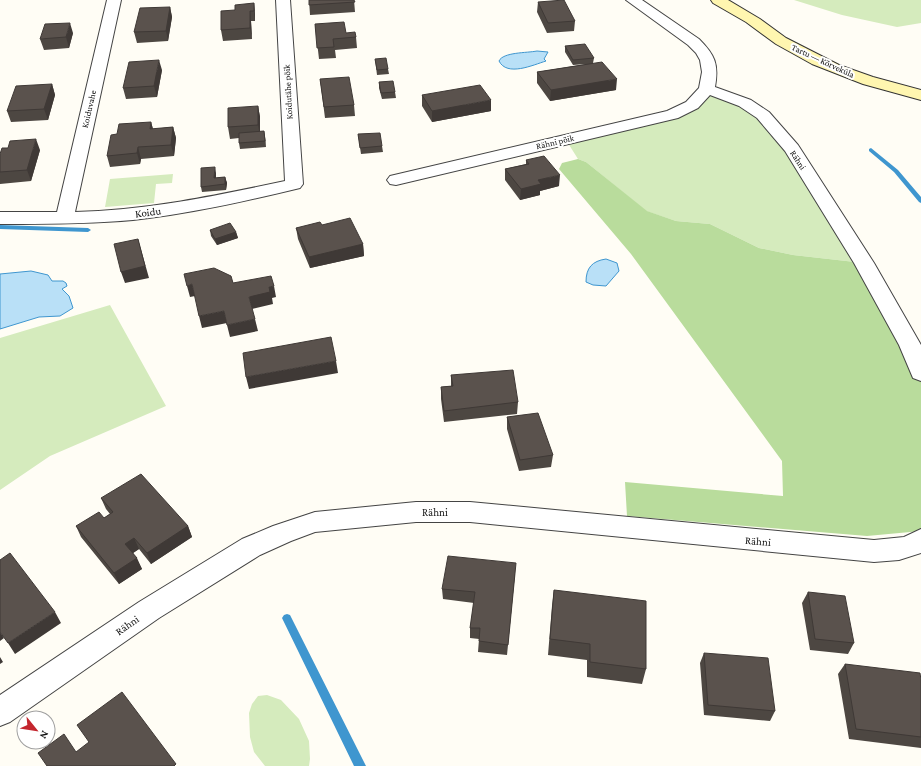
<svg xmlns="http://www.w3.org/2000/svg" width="921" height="766" viewBox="0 0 921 766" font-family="'Crimson Pro',serif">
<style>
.green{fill:#d5ebbd}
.forest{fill:#b9dc9c}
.water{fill:#b9e0f7;stroke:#3f96cf}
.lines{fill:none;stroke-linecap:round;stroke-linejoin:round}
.stream{fill:#3f96cf;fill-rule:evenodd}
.street-casing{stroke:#444;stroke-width:2}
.secondary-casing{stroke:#333;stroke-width:2}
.street{fill:#fff;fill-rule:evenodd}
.secondary{fill:#fff6b0;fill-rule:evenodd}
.wall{fill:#4d4742}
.shaded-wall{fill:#3f3936}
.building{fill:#5a524d;stroke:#3f3936}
.labels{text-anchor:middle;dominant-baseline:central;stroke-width:4;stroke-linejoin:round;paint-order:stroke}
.far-street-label{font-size:9px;fill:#111;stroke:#fff}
.street-label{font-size:11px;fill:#111;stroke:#fff}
</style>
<rect width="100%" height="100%" fill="#fffdf5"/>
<path class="green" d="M794 0H921V23L897 27 842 15Z
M707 89 763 115 864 263 793 255 759 248 710 224 676 221 646 211 586 162 578 159 566 140 672 115Z
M173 174 172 183 156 184 154 203 105 207 110 179Z
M110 305 166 406 50 456 0 490V338Z
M267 695 281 700 299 719 309 741 310 759 309 766H265L254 752 250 737 249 713 252 704 258 696Z"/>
<path class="forest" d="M578 159 586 162 647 211 676 221 710 224 759 248 793 255 864 263 921 373V531L867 536 627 516 625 482 783 496 782 461 631 254 559 169 562 163Z"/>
<path class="water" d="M537 51 548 52 544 59 546 61C533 65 507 77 499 61 503 52 527 53 537 51Z
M606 259 617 263 619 271 606 286 593 285 586 282C586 268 592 261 606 259Z
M31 271 48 275 52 281H63L66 283 67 286 62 289 69 296 73 308 60 316 39 317 0 329V274Z"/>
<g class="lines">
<path class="stream" d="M871 148 898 170 921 197V203L919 202 894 172 869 151V149Z
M0 225 88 228 91 230 88 232 0 229Z
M287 614 290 615 366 766H354L282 618 284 615Z"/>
<defs>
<path id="street" d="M107 0H121L75 212C147 210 215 196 285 181L276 0H290L303 184 300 188C246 201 189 214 133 220 89 224 45 224 0 224V212H57Z
M626 0H642L699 39C715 55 719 64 715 87L751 100 769 112 798 145 874 263 921 345V381L913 378 899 345 854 263 785 151 757 118 739 106 710 95 698 108 678 118 396 185 390 184 387 180 390 176 667 111 686 102 699 88 702 72 700 60 696 53 688 45Z
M416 502H470L874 540 904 537 921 529V553L899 560 874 562 470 522H416L315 532 291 541 260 555 159 618 10 722 0 726V695L139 602 242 539 273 526 315 512Z"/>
<path id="secondary" d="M711 0H728L760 19 786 38 839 65 873 77 921 90V100L863 84 812 64 776 44 746 22 713 3Z"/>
</defs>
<use href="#street" class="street-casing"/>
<use href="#secondary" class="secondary-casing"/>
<use href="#street" class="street"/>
<use href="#secondary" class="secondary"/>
</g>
<path class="wall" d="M309 0H354L355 12 310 15Z
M538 2 575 21 574 31 547 33 537 12Z
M254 3 255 14V21H251L252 39 223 41 221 30 235 10Z
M170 7 172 17 168 41 137 43 134 32Z
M315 24 346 33 356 37 357 48 335 50 336 58 319 59Z
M73 33 69 48 44 50 40 39Z
M565 46 594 58 593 63 616 90 550 101 537 83V72L586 64 573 65 565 52Z
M375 59 388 69 389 74 377 75Z
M162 70 157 97 126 99 123 88Z
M320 79 354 105 355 116 325 118Z
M379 82 395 92 396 98 382 99 379 88Z
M52 84 55 95 48 120 11 122 7 111Z
M422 95 491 111 432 122 422 106Z
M258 106 260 117V132L264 131 265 137 266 147 240 149 239 143V138L230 139 228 127Z
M151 122 153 129 173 127 176 138 174 156 141 159 140 164 110 167 107 156 117 134Z
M358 134 382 146 383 152 361 154Z
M40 150 31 181 0 184V154Z
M526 160 559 186 540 191V195L520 200 505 180V169L526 164Z
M216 173V178L225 177 227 183 226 190 202 192 201 187Z
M322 225 363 244 364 256 310 268 298 239 296 228Z
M210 230 236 232 238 238 217 245 211 236Z
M451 375 518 402 517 414 444 422 441 399V387L451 386Z
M507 417 553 455 551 467 519 471 507 429Z
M101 498 188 526 192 537 151 564 139 549 133 553 142 569 119 584 81 537 76 526 104 518 110 514 106 509Z
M515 574 507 655 478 652 479 639 470 638V628L474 603 443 599 442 589Z
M554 590 646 669 642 684 587 677V660L548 655 552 606Z
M808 592 854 643 848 654 810 650 802 603Z
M704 653 775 711 770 721 704 715 700 663Z
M845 664 921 680V748L849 739 838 674Z"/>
<path class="shaded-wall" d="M254 3 255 14V21L254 11Z
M170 7 172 17 168 41 166 31Z
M250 11 251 21 252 39 250 28Z
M70 23 73 33 69 48 66 37Z
M159 60 162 70 157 97 154 86Z
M617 79 616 90 550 101 551 90Z
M52 84 55 95 48 120 44 109Z
M491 100V111L432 122V111Z
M258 106 260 117V136L258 125Z
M151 122 154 133 150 129Z
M173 127 176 138 174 156 171 145Z
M264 131 265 137 266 147 265 141Z
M36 139 40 150 31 181 27 170Z
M138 147 141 159 140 164 137 153Z
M215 167 216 173V184L214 178Z
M560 175 559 186 540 191V195L520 200 521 189 538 180Z
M225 177 227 183 226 190 225 184Z
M236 232 238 238 217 245 215 239Z
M138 239 149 278 125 283 121 272Z
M363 244 364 256 310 268 309 257Z
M192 284 195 296 190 297 187 286Z
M274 286 276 297 272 298 273 304 252 309 249 297 269 287Z
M224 311 227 323 202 328 199 316Z
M255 319 258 331 230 337 227 325Z
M336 361 338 373 249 389 246 377Z
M188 526 192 537 151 564 147 553Z
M134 538 139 549 130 555 125 544Z
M137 558 142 569 119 584 114 573Z
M55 612 61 623 15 654 8 643Z
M0 632 4 638 0 641Z
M0 657 3 662 0 664Z"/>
<path class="building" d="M309 0H354L355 2 309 5Z
M564 0 575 21 548 23 538 2Z
M254 3V11H250V28L221 30V11L235 10V5Z
M170 7 166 31 134 32 140 8Z
M344 22 346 33 355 32 356 37 333 39 334 47 317 48 315 24Z
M70 23 66 37 40 39 45 24Z
M585 44 594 58 573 60 565 46Z
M386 58 388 69 377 70 375 59Z
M159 60 154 86 123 88 129 62Z
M602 62 617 79 551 90 537 72Z
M349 77 354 105 324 107 320 79Z
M393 81 395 92 381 93 379 82Z
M52 84 44 109 7 111 16 86Z
M480 85 491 100 432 111 422 95Z
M258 106V125L228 127V108Z
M151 122 150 129 173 127 171 145 138 147 137 153 107 156 111 135 117 134 119 124Z
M264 131 265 141 239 143V133Z
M380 133 382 146 360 148 358 134Z
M36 139 27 170 0 172V154L2 148H8L10 141Z
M544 156 560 175 538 180 541 184 521 189 505 169 529 164 526 160Z
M215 167 214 178 225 177V184L201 187V168Z
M350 218 363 244 309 257 296 228 320 222 322 225Z
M230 223 236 232 215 239 210 230Z
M138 239 145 266 121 272 114 244Z
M214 268 231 276 233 283 271 276 274 286 269 287 270 292 249 297 255 319 227 325 224 311 199 316 192 284 187 286 184 274Z
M331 337 336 361 246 377 243 353Z
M513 370 518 402 444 411 441 387 453 386 451 375Z
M538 413 553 455 520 460 507 417Z
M141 474 188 526 147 553 134 538 125 544 137 558 114 573 76 526 99 512 104 518 113 512 101 498Z
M10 553 55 612 8 643 0 632V560Z
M448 556 516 563 508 645 479 641 480 628H470L475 592 442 589Z
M554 590 646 601V669L590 662V644L550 639Z
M808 592 845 596 854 643 815 639Z
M704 653 768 658 775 711 708 705Z
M845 664 920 673 921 680V737L856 729Z
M122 692 176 764 174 766H47L38 753 64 734 76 752 89 742 77 725Z"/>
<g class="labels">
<g class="far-street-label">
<text transform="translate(823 61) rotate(25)">Tartu — Kõrveküla</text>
<text transform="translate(288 92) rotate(-93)">Koidutähe põik</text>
<text transform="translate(89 109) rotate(-77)">Koiduvahe</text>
<text transform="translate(555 142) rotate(-13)">Rähni põik</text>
<text transform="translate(798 160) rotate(57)">Rähni</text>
</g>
<g class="street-label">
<text transform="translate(148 212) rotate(-7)">Koidu</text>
<text x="435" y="512">Rähni</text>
<text transform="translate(758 541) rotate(5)">Rähni</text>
<text transform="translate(127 625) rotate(-35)">Rähni</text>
</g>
</g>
<g transform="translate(36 730) rotate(120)"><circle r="19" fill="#ffffff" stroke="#a0a0a0"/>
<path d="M0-3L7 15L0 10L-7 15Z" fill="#c4262e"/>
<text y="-6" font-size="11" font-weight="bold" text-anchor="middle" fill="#111111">N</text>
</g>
</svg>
